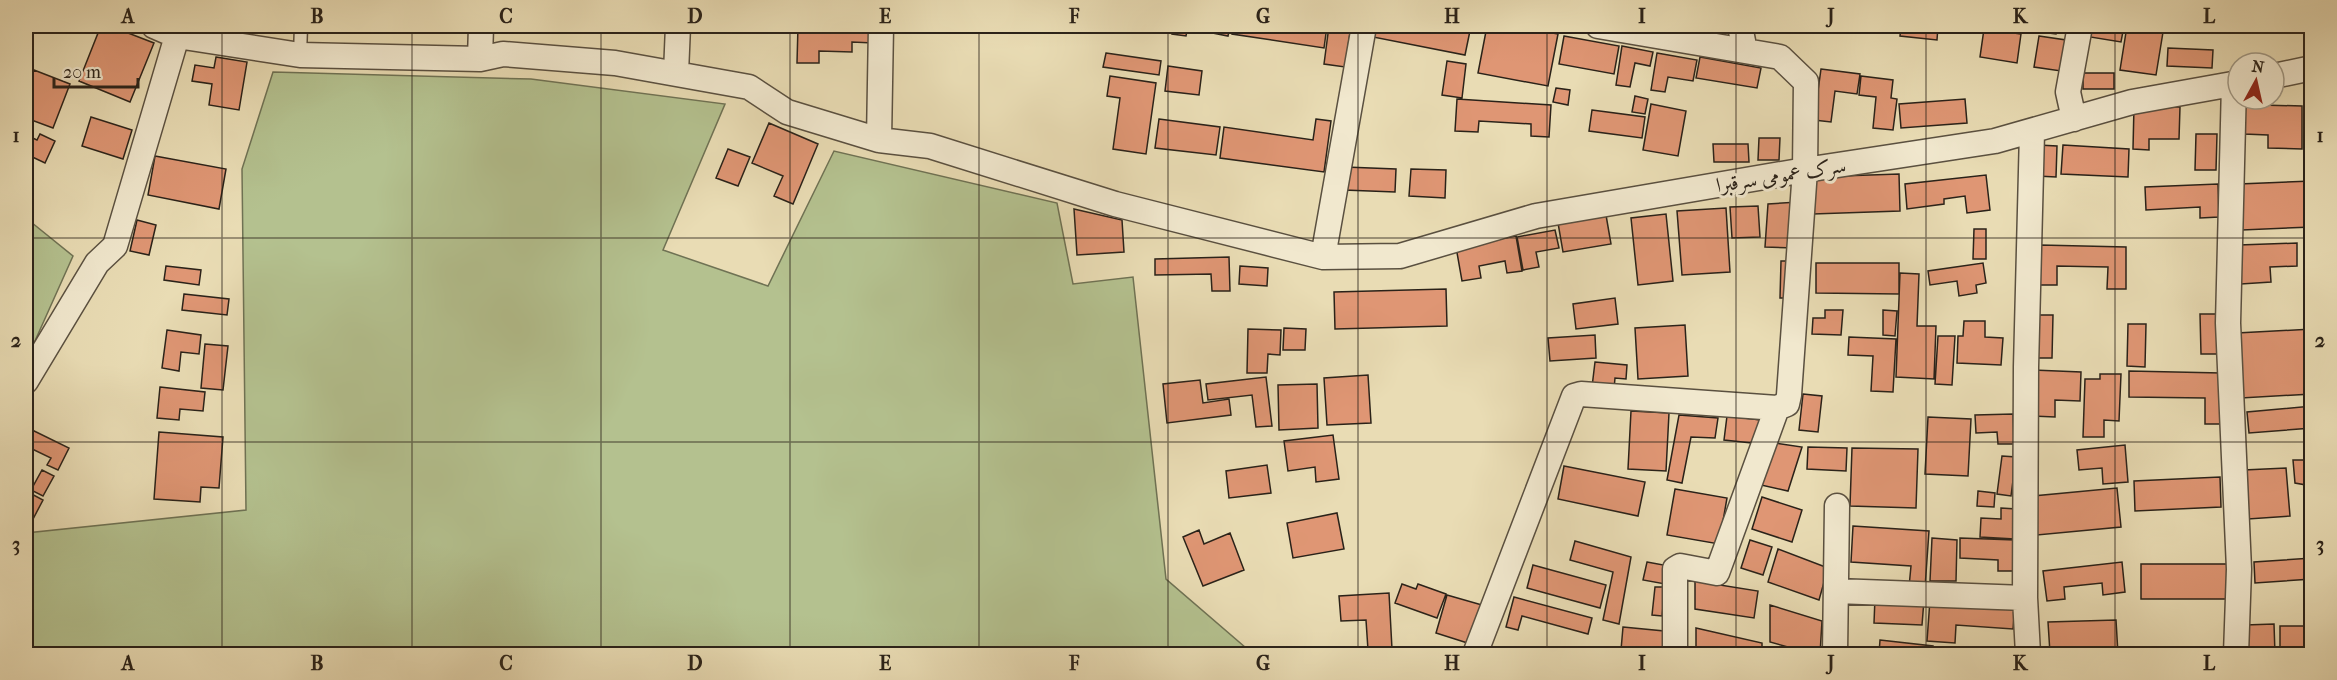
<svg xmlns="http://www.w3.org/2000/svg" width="2337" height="680" viewBox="0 0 2337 680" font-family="'IM FELL French Canon',Amiri,serif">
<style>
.green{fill:#b4c18f;stroke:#6f7254;stroke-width:1.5}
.building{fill:#df9674;stroke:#2a2219;stroke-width:1.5}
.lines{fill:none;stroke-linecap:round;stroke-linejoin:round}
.service-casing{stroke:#5a5040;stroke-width:15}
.minor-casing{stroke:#5a5040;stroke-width:27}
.service{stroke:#f1e8ce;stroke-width:12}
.minor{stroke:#f1e8ce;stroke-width:24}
.grid{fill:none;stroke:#2a2219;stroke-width:1.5;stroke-opacity:0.55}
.labels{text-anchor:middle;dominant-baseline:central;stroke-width:6;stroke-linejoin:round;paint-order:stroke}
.street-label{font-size:21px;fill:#2a2219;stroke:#f1e8ce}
.neatline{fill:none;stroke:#2a2219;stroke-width:2}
.grid-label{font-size:20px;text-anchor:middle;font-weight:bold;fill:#2a2219}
</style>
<rect width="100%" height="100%" fill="#e9dcb4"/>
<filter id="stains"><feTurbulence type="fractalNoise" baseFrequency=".00333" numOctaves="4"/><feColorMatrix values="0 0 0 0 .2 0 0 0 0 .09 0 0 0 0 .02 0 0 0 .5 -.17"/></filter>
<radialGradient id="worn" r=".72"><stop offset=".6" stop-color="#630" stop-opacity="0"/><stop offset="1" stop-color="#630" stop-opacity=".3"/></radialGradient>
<path class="green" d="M273 72 531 79 725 104 663 250 768 286 834 151 1057 203 1073 284 1133 277 1166 579 1253 654H26V533L246 510 242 169Z
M26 218 73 256 26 361Z"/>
<path class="building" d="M96 26H110L154 43 130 102 79 81 98 33 94 31Z
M393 26H414V31L393 32Z
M428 26H466L465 29 428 27Z
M697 26H740L739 30 697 28Z
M798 26H874L873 43 852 42V52L819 51V63H797Z
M940 26H970V31L940 28Z
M1173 26H1188L1186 36 1172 34Z
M1203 26H1230L1228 36 1202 31Z
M1233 26H1327L1324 48 1232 34Z
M1329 26H1351L1345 67 1324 64Z
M1376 26H1471L1465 55 1373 37Z
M1487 26H1515L1558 34 1548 86 1478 73Z
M1901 26H1938L1937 40 1900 36Z
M1993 26H2057L2056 34Z
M2086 26H2124L2121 42 2084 36Z
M2127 26H2164L2156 75 2120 70Z
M2173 26H2192L2191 32 2172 29Z
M1984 29 2021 34 2017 63 1980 57Z
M1564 36 1619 46 1614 74 1559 64Z
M2039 36 2066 40 2061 71 2034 67Z
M1622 46 1653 52 1650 66 1635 63 1630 87 1616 85Z
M2168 48 2213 50 2212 68 2167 66Z
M1106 53 1161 61 1159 75 1103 67Z
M1657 53 1697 60 1693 81 1668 77 1665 92 1651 90Z
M216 57 247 62 239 110 209 105 212 84 192 81 195 65 214 68Z
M1700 57 1761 68 1757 88 1696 78Z
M1447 61 1466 64 1462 98 1442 95Z
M1168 66 1202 71 1199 95 1165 91Z
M1821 69 1860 74 1857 94 1835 91 1831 122 1814 120Z
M34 70 70 84 53 128 26 118V92Z
M2083 73H2114V89H2083Z
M1110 76 1156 83 1146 154 1113 149 1120 98 1107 96Z
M1861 76 1893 80 1891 98 1897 99 1893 130 1873 128 1876 97 1859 95Z
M1556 88 1570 90 1568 105 1553 102Z
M1635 96 1648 99 1645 114 1632 112Z
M1457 99 1551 105 1549 137 1531 136V124L1479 121 1478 132 1455 131Z
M1965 99 1967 123 1901 128 1899 104Z
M2244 99H2262L2261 105 2302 106V149L2268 148V135L2244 134Z
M1651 104 1686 111 1678 156 1643 150Z
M2134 106 2180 107 2179 139H2149V150L2133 149Z
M1592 110 1645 117 1642 138 1589 131Z
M91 117 132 130 123 159 82 146Z
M1159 119 1220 127 1216 155 1155 148Z
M1316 119 1331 121 1324 172 1220 158 1224 127 1313 140Z
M769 123 818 144 793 204 774 196 783 176 752 163Z
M40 134 55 141 45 163 26 154V135L37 140Z
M2196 134H2217L2216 170H2195Z
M1759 138H1780L1779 160H1758Z
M1713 144H1748L1749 162H1714Z
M2038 145 2057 146 2056 177 2037 176Z
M2063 145 2129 149 2128 177 2061 174Z
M728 149 750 157 738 186 716 178Z
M155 156 226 169 219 209 148 195Z
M1345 167 1396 169 1395 192 1344 190Z
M1411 169 1446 170 1445 198 1409 196Z
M1899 174 1900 211 1813 214 1812 177Z
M1986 175 1990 210 1967 213 1965 196 1944 199V204L1907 209 1905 184Z
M2312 181V227L2242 230 2239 184Z
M2218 184 2219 217 2200 218V207L2146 210 2145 187Z
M1798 202 1795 248 1765 247 1768 204Z
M1758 206 1760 237 1732 238 1730 207Z
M1726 208 1730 272 1682 275 1677 211Z
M1074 209 1122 220 1124 252 1077 255Z
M1666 214 1673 281 1638 285 1631 218Z
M1606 215 1611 244 1563 252 1558 223Z
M137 220 156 225 149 255 130 251Z
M1974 229H1986V259H1973Z
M1555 230 1559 248 1536 252 1539 267 1523 270 1517 237Z
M1516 236 1522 271 1507 273 1505 261 1479 266 1481 278 1462 281 1456 247Z
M2297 243V266L2270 267 2271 282 2241 284 2239 245Z
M2040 245 2126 247V289H2107L2108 267 2057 266V285H2039Z
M1229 257 1230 291H1212L1211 274 1155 275V259Z
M1781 261H1795L1793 298H1780Z
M1816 263H1899V294L1816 293Z
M1983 263 1986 283 1976 285 1977 293 1959 296 1957 281 1930 285 1928 271Z
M166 266 201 270 199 285 164 280Z
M1240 266 1268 268 1267 286 1239 284Z
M1900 273 1919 274 1917 326H1936L1934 379 1896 377Z
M1446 289 1447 326 1335 329 1334 292Z
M184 294 229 299 227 315 182 310Z
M1615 298 1618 324 1576 329 1573 304Z
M1825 310H1843L1841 335 1812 334 1813 318H1825Z
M1883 310 1897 311 1895 336 1883 335Z
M2200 314H2222L2223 354H2201Z
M2037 315H2053L2052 358H2037Z
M1964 321H1985V337L2003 338 2001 365 1957 363 1958 336H1963Z
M2128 324H2146L2145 367 2127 366Z
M1685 325 1688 376 1638 379 1635 328Z
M1284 328 1306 329 1305 350H1283Z
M1248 329 1281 330 1280 355 1268 354 1267 373H1247Z
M2312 329V394L2241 398 2237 333Z
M167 330 201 335 199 354 181 352 179 371 162 368Z
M1595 335 1596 358 1550 361 1548 338Z
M1938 336H1955L1952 385 1935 384Z
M1849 337 1896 339 1893 392 1871 391 1873 356 1848 355Z
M205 344 228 346 223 390 201 388Z
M1595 362 1627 365 1626 379 1615 378 1614 389 1592 387Z
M2033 370 2081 372 2080 401 2055 400V417L2032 416Z
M2129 371 2221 373V424H2205V398L2129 397Z
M2100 374H2121L2119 421 2104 420V437H2083L2085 379H2100Z
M1368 375 1371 423 1327 425 1324 378Z
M1266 377 1272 426 1256 427 1252 395 1208 400 1206 384Z
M1200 380 1203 403 1229 399 1231 415 1167 423 1163 384Z
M1317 384 1318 428 1279 430 1278 385Z
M160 387 205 392 203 411 180 409 179 420 157 418Z
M1803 394 1822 396 1818 432 1799 430Z
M2312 406V428L2249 433 2247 412Z
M1631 411 1669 413 1666 471 1628 469Z
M2013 414 2014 444H1998L1997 432 1976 433 1975 415Z
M1679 415 1718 418 1715 438 1691 437 1682 483 1667 480Z
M1727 416 1769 421 1761 444 1724 440Z
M1928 417 1971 419 1968 476 1925 474Z
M26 427 69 448 58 470 47 465 51 458 26 446V448Z
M159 432 223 437 219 488 201 487 200 502 154 499Z
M1333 435 1339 479 1316 482 1315 467 1288 471 1284 441Z
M1775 443 1802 447 1788 491 1761 485Z
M2125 445 2128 482 2103 484 2102 468 2079 470 2077 450Z
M1808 447 1847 448 1846 471 1807 469Z
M1852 448 1918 449 1916 508 1850 506Z
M2002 456 2016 457 2011 496 1997 494Z
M2293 460H2312V486L2295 483Z
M1267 465 1271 493 1229 498 1226 471Z
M1564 466 1645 482 1638 516 1558 499Z
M2286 468 2290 516 2248 519 2244 470Z
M42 470 54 476 43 496 31 490Z
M2220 477 2221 507 2135 511 2134 481Z
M2117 488 2121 527 2037 535 2033 496Z
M1675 489 1727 498 1719 544 1667 535Z
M26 491 43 500 32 521 26 518Z
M1978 491 1995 493 1994 507 1977 506Z
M1762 497 1802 510 1792 542 1752 529Z
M2001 508 2016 509 2015 539 1980 537 1981 518 2001 519Z
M2304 509H2312V549L2306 550Z
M1337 513 1344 549 1293 558 1287 523Z
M1853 526 1929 531 1925 588 1909 587 1911 566 1851 562Z
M1199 530 1204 544 1230 533 1244 570 1203 586 1183 537Z
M1932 538 1957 540 1956 581H1930Z
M1960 538 2015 540 2014 571H1998V560L1960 558Z
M1750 540 1772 547 1763 575 1741 568Z
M1575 541 1631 557 1619 624 1603 620 1613 572 1570 560Z
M1778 549 1828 568 1819 600 1768 582Z
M2312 558V579L2255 583 2254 562Z
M1647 562 1669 566 1665 584 1643 580Z
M2122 562 2125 592 2103 595 2102 583 2064 587 2065 599 2047 601 2043 571Z
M2141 564H2230V599H2141Z
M1533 565 1606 585 1600 608 1527 588Z
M1695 581 1758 591 1754 618 1695 609Z
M1402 584 1416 589 1418 584 1446 594 1437 618 1395 603Z
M1655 587H1665L1662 616 1652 615Z
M1389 593 1392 649 1368 650 1366 620 1341 621 1339 596Z
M1447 595 1489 607 1477 646 1436 633Z
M1514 597 1592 618 1588 634 1522 616 1518 630 1506 627Z
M1875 598 1924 600 1922 625 1874 623Z
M1930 600 2015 606 2013 629 1956 625 1955 643 1927 641Z
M1770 605 1822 621 1820 654H1813L1770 642Z
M2116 620 2118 654 2050 653 2048 622Z
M2274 624 2275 654H2246L2245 625Z
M2280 626H2304V654H2280Z
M1623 627 1664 631 1662 654 1621 650Z
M1696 628 1762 643V654H1696Z
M1880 640 1933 646 1932 654H1879Z
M1493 648 1524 654H1492Z"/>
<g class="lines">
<defs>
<path id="service" d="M300 55 301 26"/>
<path id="minor" d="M154 26 177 36 300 55 480 59 503 54 615 63 749 87 787 112 879 140 930 146 1115 204 1323 257 1400 256 1536 216 1805 170 1995 141 2132 102 2238 83
M1740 26 1745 51
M480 59 481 26
M676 73 678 26
M2274 76 2312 68
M2234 84 2228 323 2239 569 2236 654
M2074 119 2068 92 2080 26
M879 140 881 26
M1323 257 1364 26
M26 381 97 263 115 246 177 36
M1836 591 2025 598
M1475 654 1574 396 1581 394 1777 408 1787 404 1789 395 1805 170 1806 82 1780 57 1598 26
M1675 654V569L1680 566 1717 573 1777 408
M1835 654 1837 506
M2028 654 2025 598 2026 367 2032 132"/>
</defs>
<use href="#service" class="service-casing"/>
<use href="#minor" class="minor-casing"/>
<use href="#service" class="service"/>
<use href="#minor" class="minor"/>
</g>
<path class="grid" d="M222 26V654M412 26V654M601 26V654M790 26V654M979 26V654M1168 26V654M1358 26V654M1547 26V654M1736 26V654M1926 26V654M2115 26V654M26 238H2312M26 442H2312"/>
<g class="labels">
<g class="street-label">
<text transform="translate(1781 175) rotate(-9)">سرک عمومی سرقبرا</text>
</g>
</g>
<rect width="2337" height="680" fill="none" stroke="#e9dcb4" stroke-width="66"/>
<g transform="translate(2256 81) rotate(8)"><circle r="28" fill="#f1e8ce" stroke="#a19986" stroke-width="1.5"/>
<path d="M0-4.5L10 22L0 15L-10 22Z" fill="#8f2418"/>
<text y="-9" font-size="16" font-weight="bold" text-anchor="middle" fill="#2a2219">N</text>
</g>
<path d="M54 78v9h84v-9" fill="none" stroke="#2a2219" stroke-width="3"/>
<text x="63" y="78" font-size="18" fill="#2a2219" stroke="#f1e8ce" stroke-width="4.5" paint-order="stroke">20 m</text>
<rect x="33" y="33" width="2271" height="614" class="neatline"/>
<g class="grid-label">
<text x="128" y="23">A</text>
<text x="317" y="23">B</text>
<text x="506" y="23">C</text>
<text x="695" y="23">D</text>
<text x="885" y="23">E</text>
<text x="1074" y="23">F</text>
<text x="1263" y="23">G</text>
<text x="1452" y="23">H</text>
<text x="1642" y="23">I</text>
<text x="1831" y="23">J</text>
<text x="2020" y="23">K</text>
<text x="2209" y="23">L</text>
<text x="16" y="142">1</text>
<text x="2320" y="142">1</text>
<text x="16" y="347">2</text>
<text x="2320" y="347">2</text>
<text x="16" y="551">3</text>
<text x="2320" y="551">3</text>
<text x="128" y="670">A</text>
<text x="317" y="670">B</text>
<text x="506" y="670">C</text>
<text x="695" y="670">D</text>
<text x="885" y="670">E</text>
<text x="1074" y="670">F</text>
<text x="1263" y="670">G</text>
<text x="1452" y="670">H</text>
<text x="1642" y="670">I</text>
<text x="1831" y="670">J</text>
<text x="2020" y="670">K</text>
<text x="2209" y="670">L</text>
</g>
<rect width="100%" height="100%" filter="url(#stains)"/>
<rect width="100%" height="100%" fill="url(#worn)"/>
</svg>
